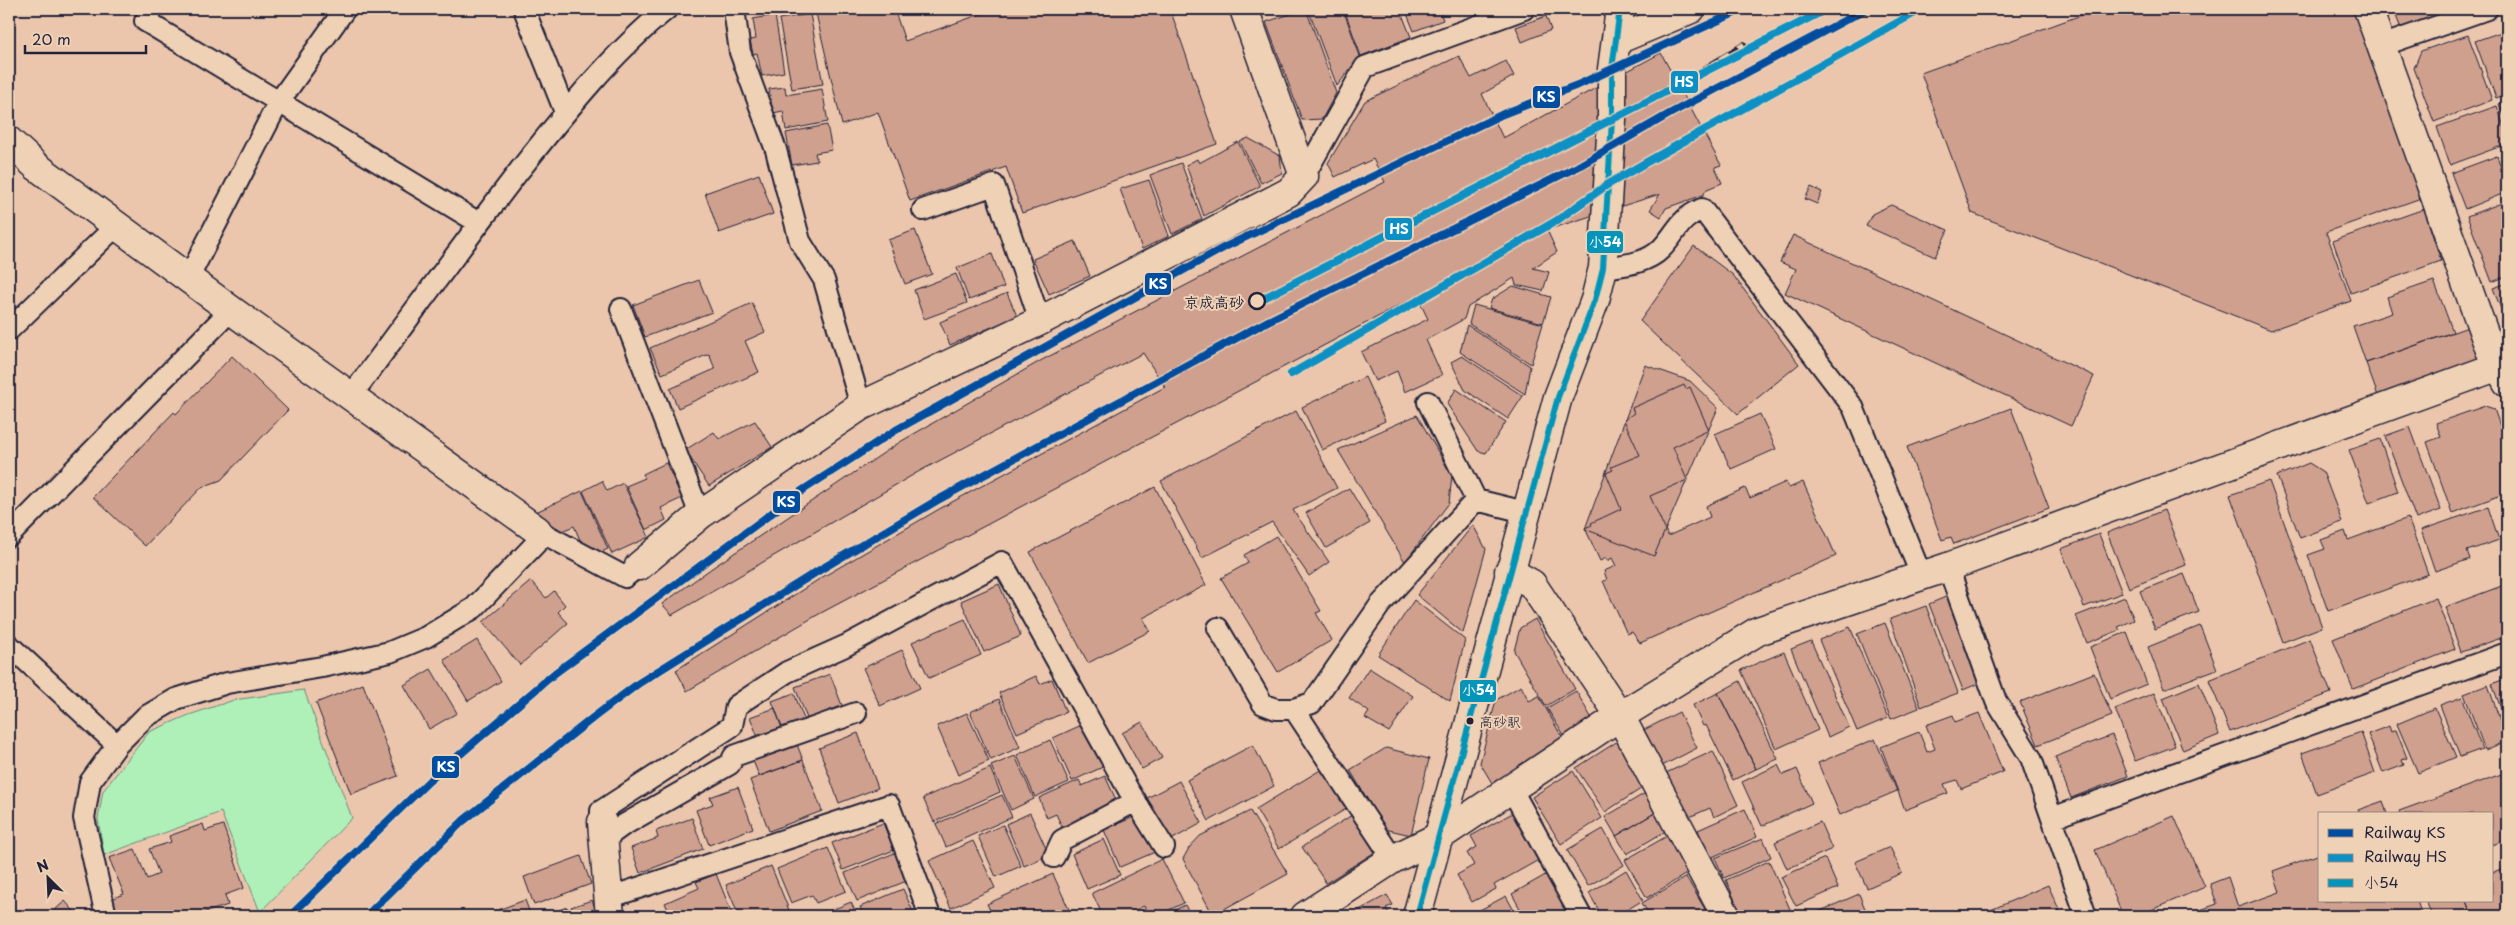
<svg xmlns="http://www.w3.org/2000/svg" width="2516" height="925" viewBox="0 0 2516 925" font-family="'Playpen Sans','Klee One',sans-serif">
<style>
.green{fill:#aff0b9;stroke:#68897a}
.building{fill:#d0a08e;stroke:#22223b}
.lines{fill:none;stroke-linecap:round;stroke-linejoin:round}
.lane-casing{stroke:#22223b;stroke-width:24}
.street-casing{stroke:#22223b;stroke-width:31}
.secondary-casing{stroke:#22223b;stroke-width:31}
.lane{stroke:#efd1b5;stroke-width:20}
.street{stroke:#efd1b5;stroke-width:28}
.secondary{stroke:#efd1b5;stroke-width:28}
.rail-casing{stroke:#22223b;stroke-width:5.5}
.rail{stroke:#efd1b5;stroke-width:4;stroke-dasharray:11;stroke-linecap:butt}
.bus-1-casing{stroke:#efd1b5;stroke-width:10}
.bus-1{stroke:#0595b8;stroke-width:6}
.rail-1-casing{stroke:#efd1b5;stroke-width:11}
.rail-2-casing{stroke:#efd1b5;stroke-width:11}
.rail-1{stroke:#014ea0;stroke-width:8}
.rail-2{stroke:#0a90c4;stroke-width:8}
.stop-dot{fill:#efd1b5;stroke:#22223b;stroke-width:2.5}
.bus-dot{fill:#22223b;stroke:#efd1b5;stroke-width:2}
.labels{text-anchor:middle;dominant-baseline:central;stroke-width:4;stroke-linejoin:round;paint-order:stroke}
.bus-label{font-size:14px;fill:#22223b;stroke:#efd1b5;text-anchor:start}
.stop-label{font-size:15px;font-weight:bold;fill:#22223b;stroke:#efd1b5;text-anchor:end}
.line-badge{stroke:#efd1b5;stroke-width:2}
.badge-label{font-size:14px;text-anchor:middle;font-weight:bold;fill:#fff}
</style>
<rect width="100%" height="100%" fill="#ebc6ac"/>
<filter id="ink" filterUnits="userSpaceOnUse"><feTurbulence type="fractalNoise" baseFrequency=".02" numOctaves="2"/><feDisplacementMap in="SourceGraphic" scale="10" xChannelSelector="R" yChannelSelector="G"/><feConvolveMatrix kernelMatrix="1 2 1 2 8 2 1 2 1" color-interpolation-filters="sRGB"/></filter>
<g filter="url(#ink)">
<path class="green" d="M304 690 352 818 260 912 221 812 104 855 98 819 103 791 149 732 189 715 234 700Z"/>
<path class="building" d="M815 9H894L905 41 995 9H1170L1217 144 1022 213 1006 167 910 201 878 112 842 125Z
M1306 9 1336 93 1322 119 1302 120 1266 22Z
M1308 9H1343L1360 56 1337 86Z
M1344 9H1400L1411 37 1361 56Z
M1405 9H1439L1443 20 1414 31Z
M2098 9H2353L2421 198 2326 232 2351 301 2271 330 1972 213 1921 73Z
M2400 9H2454L2456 12 2410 30 2400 26 2394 11Z
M810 14 823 84 792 89 779 19Z
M775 15 784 72 762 76 757 53 753 54 750 40 756 39 753 19Z
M1546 16 1551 30 1522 42 1516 27Z
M2507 30V94L2496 98 2475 41Z
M2468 35 2492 100 2434 122 2414 68 2421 51Z
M1661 53 1721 165 1715 167 1722 183 1707 189 1703 195 1666 208 1661 217 1650 210 1660 194 1547 230 1557 252 1533 268 1549 272 1543 291 1516 285 1514 278 1468 307 1464 319 1426 340 1442 375 1405 392 1397 371 1375 381 1361 352 1428 319 1417 296 819 614 687 691 676 670 821 578 941 508 1165 387 1143 353 918 472 672 615 662 604 712 568 900 442 1042 360 1385 182 1373 159 1335 177 1328 163 1365 101 1459 56 1471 78 1506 61 1514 76 1482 94 1503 138Z
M785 87 786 95 822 89 828 122 786 130 783 111 773 113 769 89Z
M2507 101V124L2499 104Z
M2497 106 2507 135V144L2450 165 2437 127Z
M827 125 832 150 815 153 817 161 792 165 786 133Z
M1248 138 1280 156 1282 173 1261 183 1240 142Z
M1238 142 1260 186 1204 216 1186 165 1197 159 1199 163Z
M2497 156 2507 184V192L2465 209 2451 173Z
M1181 163 1202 219 1172 234 1150 175Z
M759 174 773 214 719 233 705 193Z
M1149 180 1169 236 1142 249 1120 189Z
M1811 187 1822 192 1817 204 1805 199Z
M2507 201V276L2492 282 2467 216Z
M1891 205 1948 230 1935 257 1866 226 1872 214Z
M2424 209 2441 261 2351 293 2333 241Z
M915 230 932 274 905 284 888 240Z
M1793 235 2094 376 2071 426 1785 293 1796 269 1780 262Z
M1075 241 1090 276 1049 294 1033 259Z
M1694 246 1733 275 1799 364 1738 414 1640 321Z
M992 254 1004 287 969 300 957 268Z
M956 274 967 303 924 319 914 290Z
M699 280 712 312 645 337 633 305Z
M2434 281 2453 332 2366 363 2353 326 2392 313 2387 297Z
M2507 283V325L2493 288Z
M1513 286 1551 297 1543 323 1489 308 1492 299Z
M1007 293 1017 316 950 345 940 322Z
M752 303 765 332 745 341 759 372 678 408 670 389 715 369 709 354 662 374 650 348Z
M1474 305 1543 324 1531 364 1469 324Z
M1467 325 1530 366 1525 394 1460 352Z
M2468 327 2479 360 2378 396 2366 363Z
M232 356 288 410 221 480 202 487 145 546 93 497 174 412 176 414Z
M1462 356 1523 396 1508 419 1465 390 1451 362Z
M1645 365 1690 381 1718 408 1654 556 1585 529Z
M1365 377 1385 421 1322 450 1302 407Z
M1684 385 1686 389 1690 387 1709 430 1673 447 1687 480 1650 496 1668 536 1710 517 1706 506 1745 488 1750 498 1786 482 1789 488 1803 482 1836 556 1640 643 1632 632 1627 634 1603 581 1607 580 1604 571 1616 566 1612 558 1607 561 1606 558 1600 561 1585 528 1592 525 1591 523 1621 509 1606 473 1613 470 1611 467 1640 455 1624 420 1634 413 1632 408Z
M1456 389 1506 422 1486 453 1478 451 1447 404Z
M2485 406 2494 409 2507 446V493L2452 513 2427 442 2441 437 2436 423Z
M2011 408 2049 508 1954 544 1951 537 1942 540 1907 447Z
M1296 411 1337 488 1293 510 1329 562 1309 576 1272 522 1202 558 1161 481Z
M1760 414 1776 449 1731 469 1715 434Z
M1417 415 1452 476 1449 503 1405 562 1338 450Z
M755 421 772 447 709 486 685 450 714 432 719 439Z
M2410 427 2441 510 2416 519 2385 436Z
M2380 439 2398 492 2369 503 2349 450Z
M666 463 682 498 661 508 666 520 646 530 626 486 645 478 643 474Z
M2309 463 2323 472 2342 522 2300 538 2277 476Z
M602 481 607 491 623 483 649 537 612 554 583 491Z
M2269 481 2322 627 2283 642 2230 495Z
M1155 487 1206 585 1143 618 1150 631 1088 663 1030 552Z
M1349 488 1370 523 1326 548 1306 513Z
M582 491 608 549 595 555 584 549 574 526 559 532 557 527 547 531 538 511Z
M2488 507 2499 540 2467 551 2470 559 2435 571 2421 530Z
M2164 510 2186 565 2129 588 2107 533Z
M2408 518 2428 574 2328 611 2308 555 2325 549 2321 540 2345 531 2348 540Z
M1473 525 1486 549 1463 633 1417 595Z
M2099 534 2122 593 2084 607 2061 549Z
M1276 536 1321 611 1316 613 1332 640 1278 672 1221 578 1248 563 1244 555Z
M2184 574 2199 612 2155 629 2140 591Z
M531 581 546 598 554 591 565 605 558 612 568 623 520 665 483 622Z
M999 584 1021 636 984 652 961 601Z
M2507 584V636L2461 652 2445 607Z
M1948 596 1982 682 1963 690 1929 604Z
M2125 597 2134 620 2118 627 2120 630 2087 643 2076 616Z
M2436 598 2455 649 2353 689 2333 639Z
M1414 600 1465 640 1450 701 1378 655Z
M1926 606 1958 693 1921 707 1890 619Z
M965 619 981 655 929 678 912 642Z
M1535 619 1575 689 1546 706 1514 651 1520 628Z
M1885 623 1919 708 1891 719 1857 634Z
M2200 626 2217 669 2164 689 2148 647Z
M1850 627 1888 718 1857 731 1819 640Z
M2127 632 2147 684 2110 699 2090 647Z
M2310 639 2331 693 2230 732 2209 680Z
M477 640 501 681 468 701 444 660Z
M1811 641 1849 727 1828 737 1791 649Z
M902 650 920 688 880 706 863 668Z
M1784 652 1818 730 1776 749 1741 670Z
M1369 668 1413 696 1389 732 1365 718 1369 712 1349 698Z
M431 669 457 713 429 729 404 685Z
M2094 673 2112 716 2038 745 2020 702Z
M830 674 843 708 808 721 795 687Z
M1036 676 1040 684 1052 679 1066 712 1017 733 999 693Z
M2507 678V725L2492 684Z
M1740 681 1778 759 1756 769 1718 693Z
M2199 683 2219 735 2183 750 2163 698Z
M363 684 398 776 351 794 316 703Z
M2488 685 2507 741 2485 750 2464 694Z
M1521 686 1529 701 1539 696 1564 741 1492 783 1480 763 1496 700Z
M1576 691 1592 719 1564 736 1547 708Z
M794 693 807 727 785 736 772 701Z
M1718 693 1756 769 1733 780 1706 725 1703 726 1693 705Z
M2154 693 2175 746 2135 761 2115 709Z
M2462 697 2482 749 2460 757 2440 705Z
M999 699 1020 747 991 760 970 712Z
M775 708 785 736 761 745 750 717Z
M2435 708 2456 757 2418 773 2397 724Z
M1679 712 1697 748 1662 766 1644 730Z
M967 713 989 761 958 775 937 726Z
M1979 713 2003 772 1961 789 1957 780 1944 784 1948 793 1905 810 1881 747 1919 732 1927 752 1935 749 1926 725 1953 715 1955 722Z
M1142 722 1162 758 1142 769 1122 733Z
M1086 723 1105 766 1072 781 1053 738Z
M2389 726 2391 732 2396 730 2407 758 2402 760 2404 765 2383 773 2368 734Z
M2361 732 2375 773 2317 794 2302 753Z
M858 733 878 788 839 803 819 748Z
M2112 735 2128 776 2071 798 2055 757Z
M1875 739 1897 791 1840 815 1818 763Z
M1050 740 1069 782 1035 797 1017 755Z
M1618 741 1647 785 1605 812 1576 768Z
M796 742 803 760 759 776 752 758Z
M1253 745 1274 786 1209 821 1187 780Z
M1386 748 1429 759 1411 835 1385 829 1350 770Z
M1713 751 1738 805 1714 817 1710 808 1687 818 1666 773Z
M1015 756 1034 799 1011 810 991 766Z
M803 760 822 811 769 831 750 780Z
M1778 765 1783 775 1797 769 1812 803 1762 826 1742 782Z
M990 768 1000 792 934 822 923 798Z
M1322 769 1346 809 1279 849 1256 809Z
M1573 771 1602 818 1561 844 1532 797Z
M2507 772V840L2492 845V814H2400L2399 811Z
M1105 776 1118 804 1063 829 1056 814 1047 818 1039 798 1079 780 1082 786Z
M1179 781 1202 823 1171 840 1147 798Z
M738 787 753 828 709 845 696 810 713 804 710 797Z
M1647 792 1658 811 1616 836 1605 817Z
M1002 795 1012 817 946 847 936 824Z
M2383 801 2387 814H2360L2358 810Z
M1745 809 1757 837 1710 858 1698 830Z
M1518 810 1544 857 1494 885 1496 889 1472 902 1457 875 1474 865 1467 853 1477 847 1471 836Z
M1250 811 1288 874 1213 915 1183 859 1189 848 1200 836Z
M1658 811 1669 829 1627 854 1616 836Z
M1030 813 1049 855 1024 866 1006 824Z
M1138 815 1155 852 1120 867 1104 830Z
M1352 815 1375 852 1326 883 1302 847Z
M2174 816 2205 887 2137 916H2123L2095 850Z
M692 818 703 849 640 873 631 848 658 838 656 831Z
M1820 822 1832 849 1787 869 1775 842Z
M883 823 894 850 843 870 832 843Z
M203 824 205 831 223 825 244 888 225 895 228 905 194 916H118L111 899 124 894 109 858 135 849 147 879 159 874 149 849 171 842 169 836Z
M1003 825 1021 866 996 877 978 836Z
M1603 829 1624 865 1588 886 1567 850Z
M1669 835 1691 871 1647 898 1625 860Z
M1763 838 1771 857 1724 878 1715 858Z
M1104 839 1120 875 1087 889 1072 854Z
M973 841 995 888 951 908 929 861Z
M1890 847 1902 873 1867 888 1855 862Z
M828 848 846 891 816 903 812 895 791 903 777 869Z
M897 852 909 880 857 901 845 873Z
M2320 854V901H2417L2422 916H2183L2217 904 2210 884 2228 877 2238 907 2280 892 2273 871Z
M581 856 591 884 534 905 524 877Z
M1825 858 1838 888 1796 906 1781 877Z
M1162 859 1184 903 1156 916H1149L1144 906 1123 916H1103L1092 893Z
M1769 861 1793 916H1742L1726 880Z
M771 866 791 915 739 916 726 885Z
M2507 867V908L2486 916H2472L2466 901H2492V873Z
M1626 870 1643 900 1625 911 1626 916H1602L1589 893Z
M1549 873 1573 916H1524L1512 894Z
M716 874 733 916H671L665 903 699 888 696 882Z
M1053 874 1071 914 1065 916H993L987 904Z
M1686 877 1709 916H1650L1642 903Z
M2048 885 2062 916H1977Z
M903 889 915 916H864L860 907Z
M1859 894 1868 916H1809Z
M1387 895 1393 905 1386 908 1390 915 1348 916Z
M1506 896 1517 916H1481L1478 911Z
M525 900 531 916H500L498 910Z
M592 900 598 916H574L571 907Z
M65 901 78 916H48Z
M2426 901H2466L2472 916H2432Z
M851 902 857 916H818Z
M1185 905 1191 916H1163Z
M567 907 571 916H543Z
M986 909 989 916H971Z"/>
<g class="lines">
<defs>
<path id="lane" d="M153 9 145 21 479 223
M524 9 565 112
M734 9 740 52 776 150 800 241 824 280 861 406
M2381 46 2487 9
M1304 176 1365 67 1524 9
M923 210 994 185 1040 321
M1603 268C1623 265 1646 264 1661 249 1678 232 1677 220 1702 209L1853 407 1921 575
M188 279 278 103 345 9
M621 309 700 515
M9 330 116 226
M351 396C407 321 462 245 519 171 564 114 610 55 667 9
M1428 402 1476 500 1525 512
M537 530 625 577 639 566
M9 536 231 310
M1948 567 1996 701 2031 758 2086 916
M1218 628 1263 704 1276 709H1294
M9 645 117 745
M1512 790 1581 916
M2052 818 2507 653
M602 822 601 811 732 726 736 706 787 672 845 646 1002 562 1128 789 1164 847
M603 840 622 826 730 764 734 756 856 713
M1054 857 1062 840 1136 801
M1393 859 1294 709 1312 703 1380 605 1476 500
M608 898 889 805 930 916
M106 916 84 818 90 782 117 745 145 717 176 699 227 683 322 667 390 652 426 637 474 608 544 535"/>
<path id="street" d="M2368 9 2490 350 2507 382
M1617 40 1691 9
M9 141 36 166 231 310 537 530
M639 566 700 515 861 406 1040 321 1289 192 1304 176 1244 9
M1509 571 1532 584 1620 716 1726 916
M602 822 610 916
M1305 916 1393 859 1440 836 1620 716 1758 631 1948 567 2507 363"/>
<path id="secondary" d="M1417 916 1558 397 1595 300 1603 268 1612 120V69L1620 9"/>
</defs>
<use href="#lane" class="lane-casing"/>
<use href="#street" class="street-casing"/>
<use href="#secondary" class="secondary-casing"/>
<use href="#lane" class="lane"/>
<use href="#street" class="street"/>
<use href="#secondary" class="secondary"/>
<defs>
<path id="rail" d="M1682 82 1744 44"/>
</defs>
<use href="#rail" class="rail-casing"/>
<use href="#rail" class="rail"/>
<defs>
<path id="bus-1" d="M1417 916 1558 397 1595 300 1603 268 1612 120V69L1620 9"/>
</defs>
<use href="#bus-1" class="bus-1-casing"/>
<use href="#bus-1" class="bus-1"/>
<defs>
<path id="rail-1" d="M290 916 429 781 555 673 803 490 896 430 1225 247 1503 114 1580 84 1743 9
M366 916 463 821 594 717 639 683 818 571 936 501 1268 321 1577 167 1671 113 1866 9"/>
<path id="rail-2" d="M1256 302 1827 9
M1291 374 1556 221 1607 185 1645 163 1922 9"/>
</defs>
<use href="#rail-1" class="rail-1-casing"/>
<use href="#rail-2" class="rail-2-casing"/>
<use href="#rail-1" class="rail-1"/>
<use href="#rail-2" class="rail-2"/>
</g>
</g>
<circle class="stop-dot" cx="1257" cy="301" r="8"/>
<circle class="bus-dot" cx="1470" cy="721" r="4.5"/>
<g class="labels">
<g class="bus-label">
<text x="1479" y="721">高砂駅</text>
</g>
<g class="stop-label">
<text x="1244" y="301">京成高砂</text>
</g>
</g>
<g class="line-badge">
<rect x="1670" y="70" width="29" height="24" rx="5" fill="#0a90c4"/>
<rect x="1532" y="85" width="29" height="24" rx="5" fill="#014ea0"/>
<rect x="1384" y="217" width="29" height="24" rx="5" fill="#0a90c4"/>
<rect x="1586" y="230" width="38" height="24" rx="5" fill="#0595b8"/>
<rect x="1144" y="272" width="28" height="24" rx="5" fill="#014ea0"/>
<rect x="772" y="490" width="29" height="24" rx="5" fill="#014ea0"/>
<rect x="1459" y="679" width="38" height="24" rx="5" fill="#0595b8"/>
<rect x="431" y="755" width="29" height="24" rx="5" fill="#014ea0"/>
</g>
<g class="badge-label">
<text x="1684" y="87">HS</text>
<text x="1546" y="102">KS</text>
<text x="1399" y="234">HS</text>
<text x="1605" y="247">小54</text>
<text x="1158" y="289">KS</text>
<text x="786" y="507">KS</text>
<text x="1478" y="695">小54</text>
<text x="446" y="772">KS</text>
</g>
<rect width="2516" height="925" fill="none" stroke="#efd1b5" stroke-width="30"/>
<rect x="15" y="15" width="2486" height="895" fill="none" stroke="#22223b" stroke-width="2" filter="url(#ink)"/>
<rect x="2318" y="812" width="175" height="90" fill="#efd1b5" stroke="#9d8b84"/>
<rect x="2328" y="829" width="25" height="8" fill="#014ea0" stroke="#9d8b84"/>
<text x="2364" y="838" font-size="15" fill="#22223b">Railway KS</text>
<rect x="2328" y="854" width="25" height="8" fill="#0a90c4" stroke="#9d8b84"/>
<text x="2364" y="862" font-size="15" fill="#22223b">Railway HS</text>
<rect x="2328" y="879" width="25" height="8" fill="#0595b8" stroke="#9d8b84"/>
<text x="2364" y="888" font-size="15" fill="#22223b">小54</text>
<g transform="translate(48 878) rotate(336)" stroke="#efd1b5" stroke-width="4" paint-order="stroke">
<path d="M0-4L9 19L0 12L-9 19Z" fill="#22223b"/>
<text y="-8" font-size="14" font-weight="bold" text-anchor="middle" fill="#22223b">N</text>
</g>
<path d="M25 45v8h121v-8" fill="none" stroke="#22223b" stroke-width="2.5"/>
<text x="32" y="45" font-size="15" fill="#22223b" stroke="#efd1b5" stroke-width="4" paint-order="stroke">20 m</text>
</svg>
